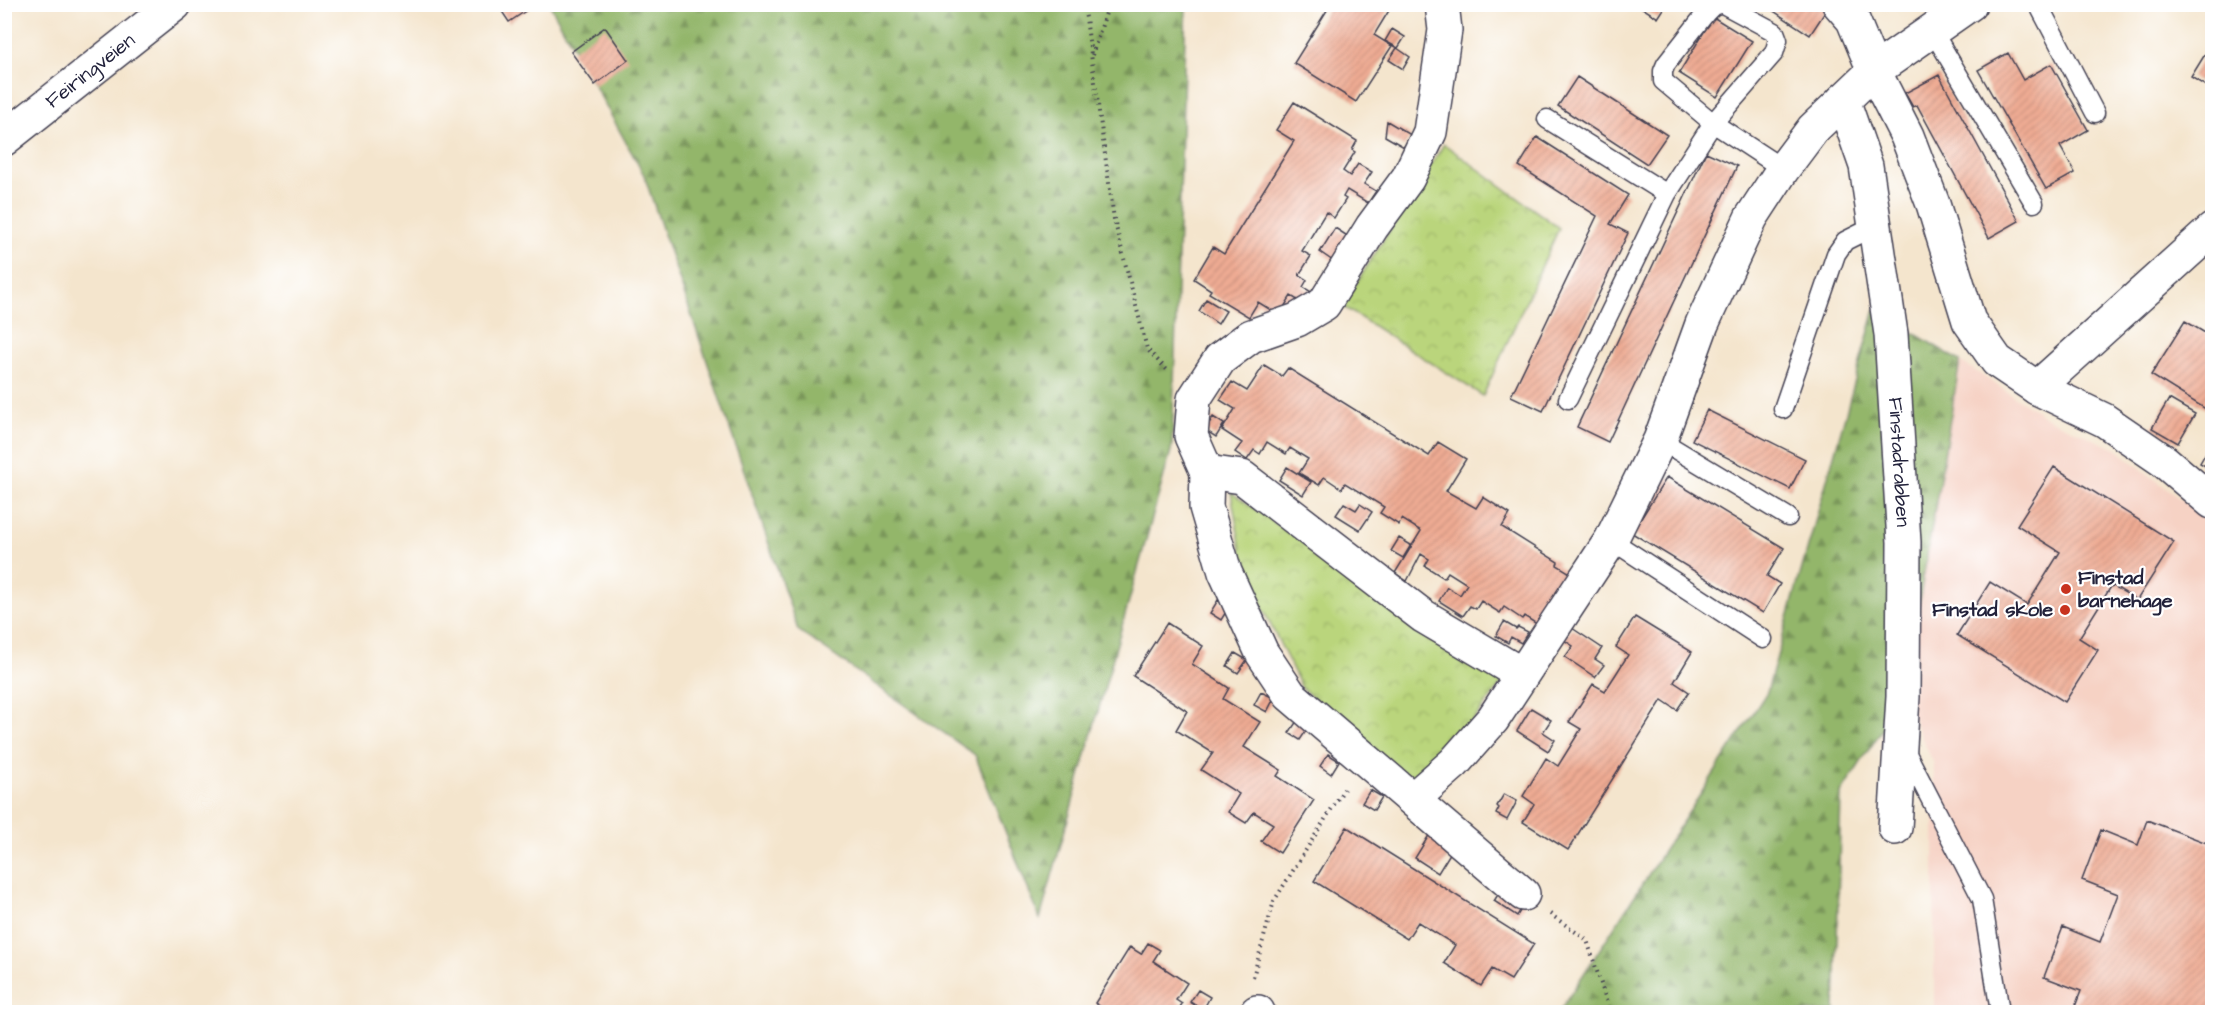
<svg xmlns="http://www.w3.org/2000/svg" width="2217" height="1017" viewBox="0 0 2217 1017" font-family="'Architects Daughter',sans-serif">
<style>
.built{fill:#f6d2c4}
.forest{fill:url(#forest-firs);stroke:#5a6c53;stroke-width:1.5}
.park{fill:url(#park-crowns);stroke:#6e7c5b;stroke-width:1.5}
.building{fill:url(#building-hatch)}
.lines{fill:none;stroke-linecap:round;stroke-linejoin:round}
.lane-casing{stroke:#423f51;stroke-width:21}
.street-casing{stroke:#423f51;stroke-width:36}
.secondary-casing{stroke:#423f51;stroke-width:36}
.path{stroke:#423f51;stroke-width:4;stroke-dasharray:1.5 4.5;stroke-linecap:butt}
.lane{stroke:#fff;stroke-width:18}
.street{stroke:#fff;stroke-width:33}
.secondary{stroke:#fff;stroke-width:33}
.poi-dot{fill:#c8321e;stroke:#fff;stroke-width:2}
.labels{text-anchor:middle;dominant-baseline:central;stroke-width:4.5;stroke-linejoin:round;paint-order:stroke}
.street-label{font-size:20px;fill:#22223b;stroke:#fff}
.poi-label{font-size:20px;font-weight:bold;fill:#22223b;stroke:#fff;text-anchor:start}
</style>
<defs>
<pattern id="forest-firs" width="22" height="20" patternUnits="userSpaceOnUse" patternTransform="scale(1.5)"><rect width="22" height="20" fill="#93b66b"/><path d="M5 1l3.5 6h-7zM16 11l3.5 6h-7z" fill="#789459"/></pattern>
<pattern id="park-crowns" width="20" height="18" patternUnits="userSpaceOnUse" patternTransform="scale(1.5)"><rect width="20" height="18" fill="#bad57b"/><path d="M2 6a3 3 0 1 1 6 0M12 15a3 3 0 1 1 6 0" fill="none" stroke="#a0b76b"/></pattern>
<pattern id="building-hatch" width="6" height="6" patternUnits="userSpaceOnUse" patternTransform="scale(1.5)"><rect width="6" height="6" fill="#eeab93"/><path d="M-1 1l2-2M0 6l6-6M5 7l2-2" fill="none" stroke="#cc9380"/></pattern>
</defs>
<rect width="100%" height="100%" fill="#fff"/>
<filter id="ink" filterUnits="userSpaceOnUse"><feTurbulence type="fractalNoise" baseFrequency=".0167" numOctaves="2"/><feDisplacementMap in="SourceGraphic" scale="12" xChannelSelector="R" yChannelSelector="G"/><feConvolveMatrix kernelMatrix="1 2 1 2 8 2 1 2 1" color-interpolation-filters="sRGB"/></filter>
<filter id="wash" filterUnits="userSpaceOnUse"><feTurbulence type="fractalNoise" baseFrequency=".008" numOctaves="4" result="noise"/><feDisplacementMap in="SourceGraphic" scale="24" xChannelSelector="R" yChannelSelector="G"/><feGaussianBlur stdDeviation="1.35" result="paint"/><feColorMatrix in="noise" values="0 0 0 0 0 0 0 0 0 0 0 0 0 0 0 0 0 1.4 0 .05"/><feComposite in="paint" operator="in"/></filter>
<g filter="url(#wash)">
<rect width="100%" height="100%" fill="#f4e5cd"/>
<path class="built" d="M1960 361 2047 418 2116 449 2212 524V1012H1934V764L1903 697Z"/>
<path class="forest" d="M550 5H1186L1172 447 1040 919 975 755 798 630 644 175Z
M1875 310 1960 361 1903 697 1841 793 1835 1012H1559L1767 692Z"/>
<path class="park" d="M1444 144 1559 228 1483 396 1342 306Z
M1231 492 1503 682 1455 744 1412 786 1302 688 1245 573Z"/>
<g id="blocks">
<path class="building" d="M497 4H536L509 22Z
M1326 4H1393L1374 35 1392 46 1356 102 1294 63 1329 7Z
M1636 4H1667L1658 18Z
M1763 4H1827L1829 6 1810 35Z
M1713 17 1752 41 1717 97 1679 73Z
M605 27 628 60 595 85 571 52Z
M1392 29 1405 37 1398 48 1385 41Z
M2212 43V90L2191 77Z
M1397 48 1410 57 1403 69 1389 60Z
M2008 53 2023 80 2051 64 2088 130 2060 146 2075 173 2046 189 1978 70Z
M1939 75 2019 221 1989 238 1917 105 1913 107 1905 93Z
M1577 77 1667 135 1647 164 1558 106Z
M1294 102 1357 141 1352 150 1355 152 1343 171 1350 176 1358 164 1372 172 1364 184 1376 191 1368 203 1347 190 1343 197 1346 199 1334 218 1326 212 1302 251 1311 256 1299 275 1307 280 1303 287 1313 293 1306 305 1291 296 1279 315 1258 302 1249 317 1209 293 1211 290 1194 279 1213 247 1224 254 1294 141 1276 130Z
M1387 121 1411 135 1404 147 1385 136Z
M1537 137 1628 195 1610 224 1628 233 1543 411 1511 396 1597 216 1519 166Z
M1706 152 1737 166 1608 442 1577 427Z
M1335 228 1349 237 1333 261 1320 252Z
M1206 299 1226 311 1218 324 1199 311Z
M2185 321 2212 337V413L2151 375Z
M1264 365 1282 376 1288 368 1429 456 1438 442 1466 459 1446 491 1476 508 1483 497 1510 514 1502 527 1558 562 1557 565 1572 574 1540 626 1524 616 1522 619 1504 607 1500 613 1481 601 1476 609 1470 606 1463 616 1439 601 1447 587 1460 595 1467 584 1448 572 1444 578 1425 566 1429 559 1421 554 1407 581 1395 573 1421 531 1402 519 1399 525 1380 513 1384 507 1345 483 1342 489 1324 477 1319 485 1299 473 1308 459 1290 448 1286 454 1267 442 1260 454 1254 450 1247 460 1235 452 1242 443 1222 430 1235 409 1220 400 1232 382 1247 391Z
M2169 399 2195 414 2178 443 2152 428Z
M1707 410 1805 459 1790 489 1692 440Z
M1213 417 1224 424 1216 437 1205 430Z
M2212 442V470L2200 463Z
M1287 467 1311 482 1303 495 1279 480Z
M2054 467 2174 542 2137 600 2112 585 2079 638 2098 650 2065 702 1957 635 1990 582 2027 605 2060 552 2017 525Z
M1667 477 1784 548 1767 576 1780 584 1763 613 1632 533Z
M1344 503 1356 510 1360 504 1372 512 1360 530 1336 515Z
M1399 538 1411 545 1403 558 1391 551Z
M1218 600 1229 607 1221 620 1210 613Z
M1635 617 1692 652 1674 682 1689 692 1677 710 1662 700 1568 850 1523 822 1534 804 1523 796 1546 758 1558 766 1581 729 1569 722 1593 684 1605 691 1616 674 1628 655 1616 647Z
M1504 622 1516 629 1518 627 1528 632 1521 643 1511 637 1508 643 1496 636Z
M1167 623 1203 646 1192 664 1229 688 1223 699 1260 722 1244 747 1281 770 1277 776 1314 800 1280 853 1261 841 1273 824 1254 812 1246 823 1228 812 1239 794 1201 770 1213 753 1176 730 1187 711 1133 676Z
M1572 628 1602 648 1595 659 1604 665 1595 677 1565 657 1573 646 1564 640Z
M1235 653 1247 660 1238 673 1227 666Z
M1261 692 1274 698 1267 712 1254 705Z
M1531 708 1551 720 1543 732 1555 740 1548 751 1517 731Z
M1297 721 1308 728 1300 740 1289 733Z
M1328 754 1339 761 1331 774 1320 766Z
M1370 790 1382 797 1374 810 1362 803Z
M1504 794 1517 801 1507 820 1496 814 1499 808 1497 806Z
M2147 820 2212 845V1012H2073L2081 991 2044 977 2063 927 2100 942 2118 894 2082 880 2101 830 2138 845Z
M1347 827 1534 944 1511 980 1492 969 1481 986 1444 963 1455 945 1418 922 1407 939 1314 881Z
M1431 832 1454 847 1438 873 1415 858Z
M1502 888 1525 903 1517 916 1494 901Z
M1148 943 1160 950 1153 961 1187 983 1176 1000 1182 1004 1177 1012H1097L1101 1007 1095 1003 1130 947 1141 954Z
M1198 990 1210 997 1203 1010 1190 1002Z"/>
</g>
</g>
<g filter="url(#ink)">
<use href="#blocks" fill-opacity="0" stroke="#423f51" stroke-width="1.5"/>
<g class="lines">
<defs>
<path id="lane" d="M1719 4 1713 6 1706 13 1666 64 1663 71V81L1713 123 1783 169
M2038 4 2095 113
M1932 30 2034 203
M1547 119 1667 194
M1568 399 1667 194 1713 123 1774 53 1778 40 1775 32 1723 4
M1783 409 1836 254 1845 241 1875 226
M1660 440 1788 517
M1611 540 1763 639
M1904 748 1982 899 2000 1012"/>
<g id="street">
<path d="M1442 4 1445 30 1430 132 1408 178 1372 227 1324 304 1297 320 1251 336 1220 359 1194 399 1191 436 1207 472 1242 477 1423 616 1521 674"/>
<path d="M1839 4 1853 20 1874 71 1907 136 1933 204 1969 321 1997 361 2037 388 2104 420 2164 461 2212 502"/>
<path id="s1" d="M1843 100 1866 166 1891 334 1904 542 1903 697 1895 828"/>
<path d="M2037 388 2212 230"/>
<path d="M1207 472 1206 507 1225 572 1262 653 1290 695 1523 894"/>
<path d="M1413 799 1454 763 1493 719 1611 540 1660 440 1702 324 1751 218 1783 169 1813 129 1874 71 1970 4"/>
<path d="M1257 1012H1258"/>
</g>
<g id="secondary">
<path id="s2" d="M4 139 175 4"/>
</g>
</defs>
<use href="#lane" class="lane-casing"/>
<use href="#street" class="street-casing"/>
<use href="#secondary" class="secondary-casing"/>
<path class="path" d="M1084 4 1114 219 1147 349 1169 372
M1092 55 1109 4
M1550 914 1587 940 1610 1012
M1253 977 1274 901 1344 789"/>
<use href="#lane" class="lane"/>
<use href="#street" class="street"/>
<use href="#secondary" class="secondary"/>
</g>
</g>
<g class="poi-dot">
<circle cx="2066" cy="589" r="6"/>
<circle cx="2065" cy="610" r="6"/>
</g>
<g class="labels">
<g class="street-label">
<text stroke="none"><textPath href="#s2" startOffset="110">Feiringveien</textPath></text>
<text stroke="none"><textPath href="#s1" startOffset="368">Finstadrabben</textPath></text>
</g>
<g class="poi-label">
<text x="2078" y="578">Finstad<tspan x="2078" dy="23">barnehage</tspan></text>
<text x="2053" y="610" text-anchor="end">Finstad skole</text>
</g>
</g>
<rect width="2217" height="1017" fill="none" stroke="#fff" stroke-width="24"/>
</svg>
